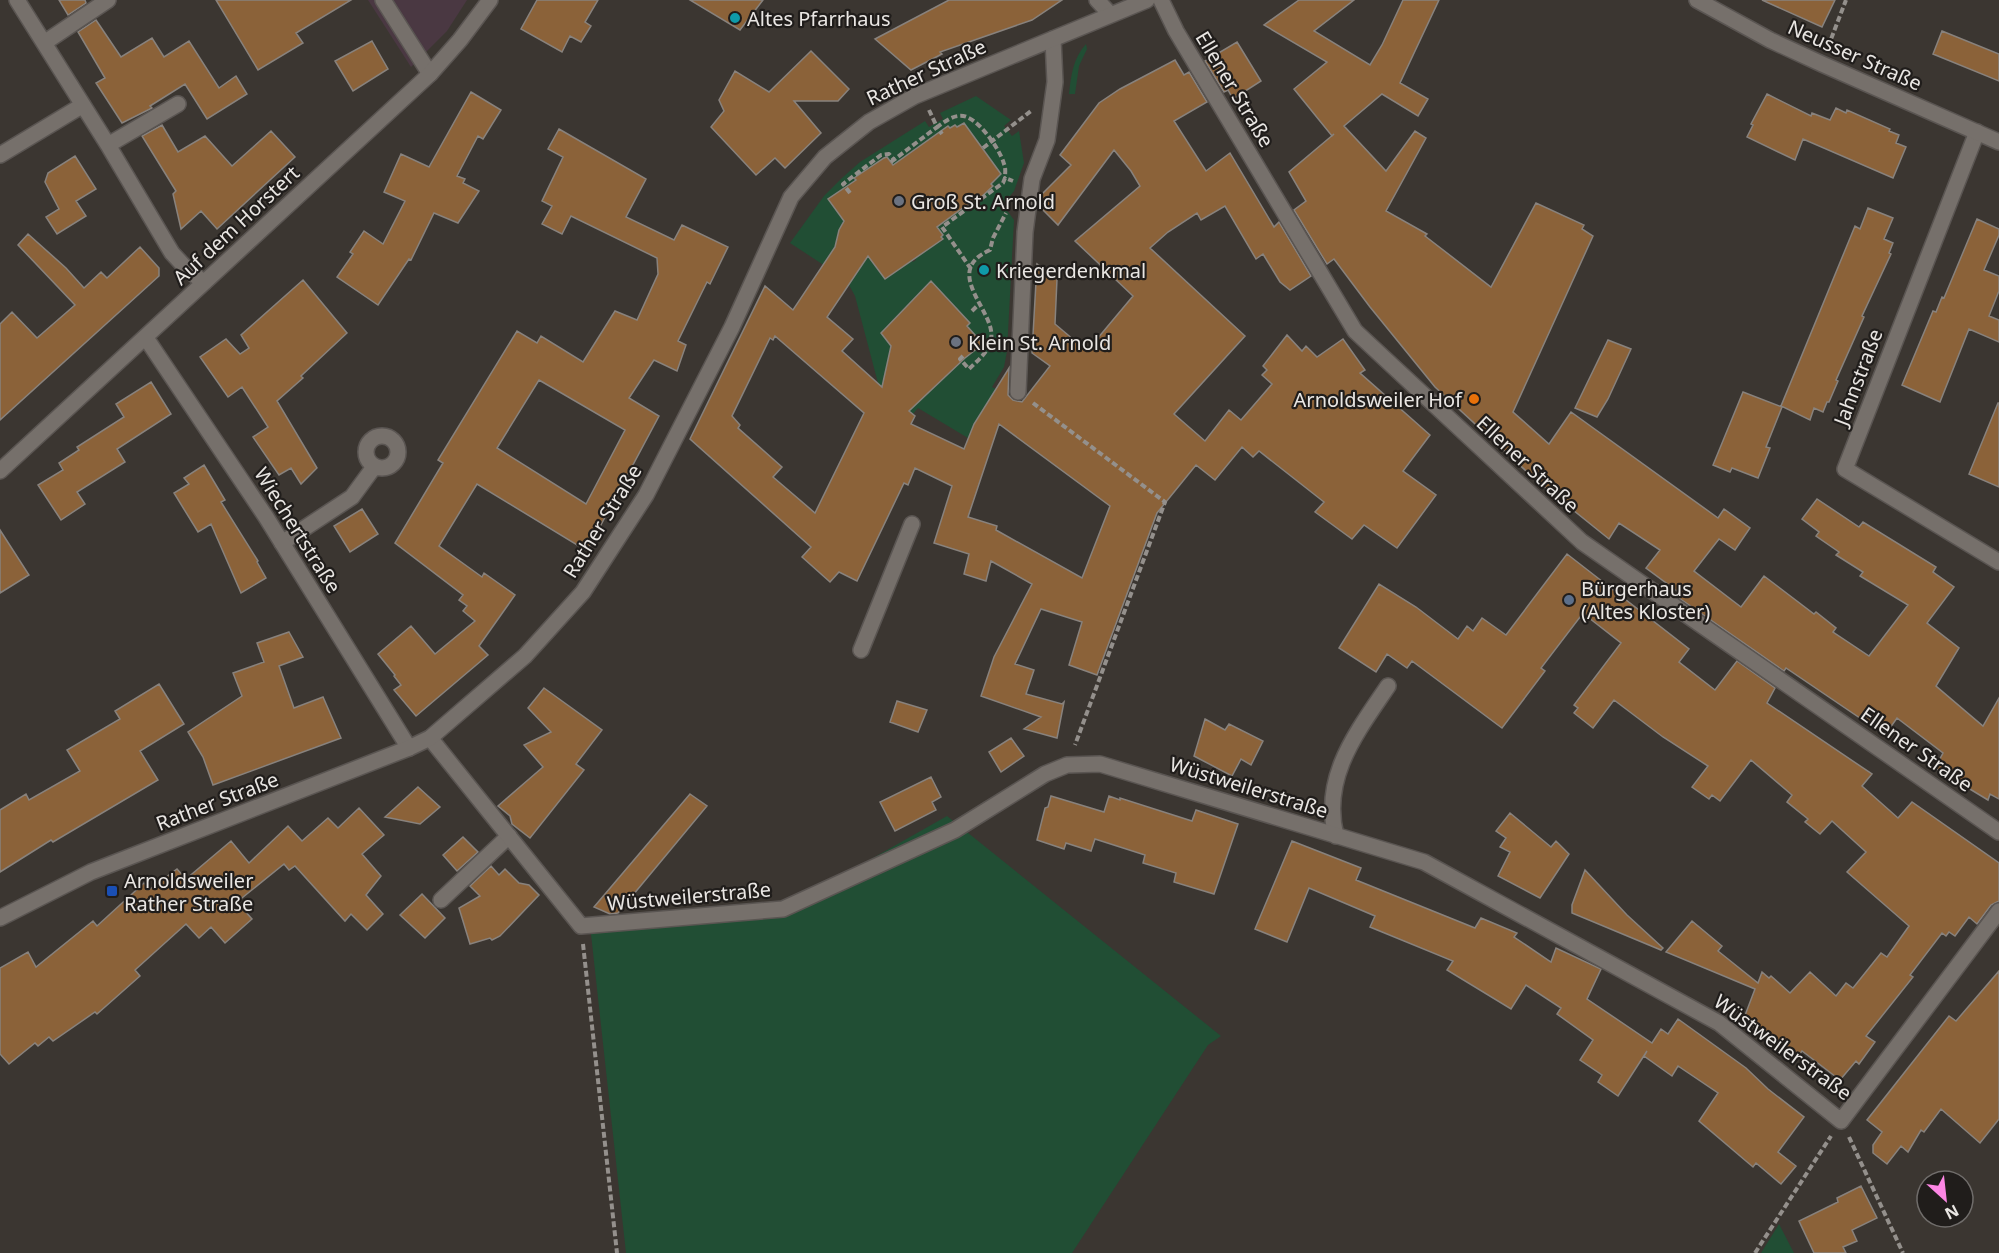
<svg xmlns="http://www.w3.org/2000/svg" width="1999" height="1253" viewBox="0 0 1999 1253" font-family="'Noto Sans',sans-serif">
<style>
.education{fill:#4a3842}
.green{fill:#214e34;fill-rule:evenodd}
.building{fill:#8b6239;stroke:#88827d;stroke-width:1.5;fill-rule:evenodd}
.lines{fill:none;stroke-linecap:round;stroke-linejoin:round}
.service-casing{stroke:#5a5552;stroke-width:18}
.minor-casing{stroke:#5a5552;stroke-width:18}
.tertiary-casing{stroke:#5a5552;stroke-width:18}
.secondary-casing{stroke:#5a5552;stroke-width:18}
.path{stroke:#94908c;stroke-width:4;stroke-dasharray:6 3;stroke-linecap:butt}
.service{stroke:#76706b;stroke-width:15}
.minor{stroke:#76706b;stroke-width:15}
.tertiary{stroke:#76706b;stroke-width:15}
.secondary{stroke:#76706b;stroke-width:15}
.culture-dot{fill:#0f9aa8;stroke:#201d1b;stroke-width:2}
.worship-dot{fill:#6b7280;stroke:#201d1b;stroke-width:2}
.food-dot{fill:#e8710a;stroke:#201d1b;stroke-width:2}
.service-dot{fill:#5c6f8a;stroke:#201d1b;stroke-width:2}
.transit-dot{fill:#1a4fb4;stroke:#201d1b;stroke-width:2}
.labels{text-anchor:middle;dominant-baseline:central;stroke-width:4.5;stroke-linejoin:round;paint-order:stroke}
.poi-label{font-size:20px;fill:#e9e6e3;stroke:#201d1b;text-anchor:start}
.street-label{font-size:20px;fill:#e9e6e3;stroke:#201d1b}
</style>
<rect width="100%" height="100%" fill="#3b3631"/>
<path class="education" d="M368 0H467L447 31 411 67Z"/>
<path class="green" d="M1086 44 1087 49 1079 66 1075 94H1069C1071 76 1073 58 1086 44Z
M976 96 1011 120 1004 126 1012 136 1019 131 1024 163 1014 191 1003 205 1014 220 1007 351 1004 367 992 387 996 389 974 424 968 438 918 408 913 414 878 383 855 296 843 274 839 275 790 243 824 196 842 178 860 162 925 121 929 127 943 119 940 113ZM963 123 976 143 979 142 987 153 984 155 996 181 991 184 993 186 991 188 935 224 943 235 941 237 943 240 940 242 938 240 914 257 916 260 913 262 911 260 885 279 866 253 838 247C835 237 838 229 846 223L829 199 843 189 855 184 854 177 857 176 858 178 882 161 881 159 883 157 895 168 907 155 948 126 950 128 955 125 957 127Z
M947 816 1221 1036 1208 1045 1072 1253H626L590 925 783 909Z
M1779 1224 1794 1253H1761Z"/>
<path class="building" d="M59 0H85L86 3 68 15Z
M216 0H351L296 33 303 43 258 70Z
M537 0H598L585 22 591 26 581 42 570 36 562 52 521 29Z
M690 0H763L740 30Z
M949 0H1062L1032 20 940 52 942 54 911 70 875 39Z
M1299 0H1354L1314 31 1370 65 1382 45 1403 0H1439L1400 83 1428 99 1418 116 1382 94 1344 126 1386 171 1415 131 1426 138 1386 211 1427 234 1425 236 1491 287 1536 203 1584 225 1582 229 1593 236 1513 412 1549 444 1571 412 1718 518 1724 509 1750 528 1735 550 1719 539 1694 571 1741 607 1764 576 1814 614 1816 612 1836 628 1833 632 1869 656 1908 605 1860 576 1863 572 1836 555 1839 552 1816 536 1819 532 1802 519 1817 499 1859 527 1863 522 1936 567 1933 572 1954 587 1927 623 1959 648 1936 686 1983 726 1999 698V799L1990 794 1988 800 1935 768 1943 753 1897 718 1885 735 1786 668 1784 671 1679 598 1681 594 1646 568 1660 550 1619 523 1609 539 1537 481 1435 387 1370 307 1334 259 1327 264 1294 210 1306 201 1289 172 1334 134 1332 136 1294 89 1327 62 1264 25Z
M1762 0H1835L1822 27Z
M96 20 121 57 152 38 164 57 189 41 219 88 236 76 247 94 207 119 185 84 150 106 152 108 122 123 96 83 105 78 78 32Z
M1942 31 1999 54V81L1933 54Z
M372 41 388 69 353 91 335 61Z
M1237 42 1261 81 1233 99 1228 90 1224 92 1205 61Z
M811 51 849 89 838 101H794L821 133 785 168 775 158 756 175 711 127 724 111 719 100 735 71 769 92Z
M1175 60 1184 75 1189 72 1207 102 1174 121 1206 171 1230 153 1274 227 1279 222 1311 276 1290 290 1280 282 1263 254 1256 259 1225 206 1201 220 1197 213 1168 232 1150 248 1245 336 1174 414 1205 441 1229 410 1241 420 1272 384 1262 375 1267 370 1263 366 1287 335 1302 351 1306 346 1317 357 1343 339 1365 370 1360 373 1430 435 1403 471 1436 495 1397 548 1364 525 1352 539 1315 512 1324 502 1259 451 1253 457 1242 447 1215 480 1196 465 1157 513 1097 675 1069 665 1082 622 1041 609 1015 664 1034 670 1026 694 1062 704 1064 702 1057 738 1024 729 1041 717 981 696 994 657 1032 584 991 561 986 581 964 574 969 554 934 543 952 486 915 468 908 485 904 483 857 581 839 572 830 582 802 557 811 547 690 439 765 286 793 310 835 247 839 230 844 221 828 199 856 180 854 178 884 158 887 157 893 165 948 126 950 128 955 125 957 127 964 123 1001 174 991 184 993 186 977 201 963 208 937 227 943 235 941 237 943 239 885 279 868 256 827 317 853 339 842 351 882 387 891 346 881 333 931 281 970 323 967 326 983 344 965 358 909 411 915 416 911 424 964 449 974 424 1009 368 1008 395 1013 400 1022 402 1050 366 1032 353 1037 264 1057 279 1055 324 1087 351 1133 296 1075 241 1140 186 1131 171 1114 150 1058 225 1040 207V196L1071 165 1060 155 1099 103 1120 89ZM775 336 864 413 815 513 773 477 782 467 738 428 740 425 732 416 770 338 773 340ZM999 424 1110 506 1082 578 996 530 997 526 968 517Z
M471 92 501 110 483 139 478 136 457 176 465 179 463 183 479 191 458 223 434 213 411 260 409 259 378 305 337 277 353 254 350 252 364 231 383 244 405 201 384 192 401 154 429 167Z
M1767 94 1811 116 1812 113 1830 120 1836 108 1846 113 1847 110 1890 129 1889 131 1899 135 1896 143 1906 147 1893 178 1803 139 1795 160 1747 137 1753 125 1751 124Z
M162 125 178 152 205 136 232 166 271 131 295 157 217 229 201 211 181 229 173 194 176 191 142 136Z
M559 129 646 179 626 217 674 240 682 225 728 247 710 284 707 282 678 341 686 345 677 371 654 360 629 398 659 416 587 551 477 484 439 546 482 577 484 573 515 595 479 646 488 655 416 716 394 690 401 685 394 676 395 675 378 654 411 626 435 654 475 621 463 611 467 606 459 600 463 595 395 543 443 463 438 460 517 331 537 343 541 336 583 362 615 311 637 320 658 274 657 258 571 216 562 234 542 224 552 206 542 201 563 157 548 149ZM539 380 625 430 586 504 497 448Z
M75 156 96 189 76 201 86 216 57 234 46 217 59 209 45 182 48 173Z
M1868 208 1893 218 1884 239 1893 243 1889 253 1891 254 1862 316 1864 317 1836 380 1838 381 1829 402H1827L1823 412 1814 408 1810 420 1781 406 1855 226 1860 229Z
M1977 219 1999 229V235L1984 270 1999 276V291L1989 316 1999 320V342L1969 329 1940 402 1902 385 1933 311 1936 312 1942 297 1944 298Z
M28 234 66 268 84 288 101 272 107 278 140 247 159 268V276L0 420V324L12 312 37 338 75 305 18 245Z
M303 280 347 333 301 376 303 378 277 401 317 468 301 484 291 468 279 475 253 437 268 427 242 387 228 397 200 357 226 339 240 354 249 348 241 335Z
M1608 340 1631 349 1608 399 1597 417 1575 408Z
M151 382 171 414 117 449 125 462 77 492 85 504 61 520 38 485 63 470 59 463 79 450 77 447 124 417 116 404Z
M1743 392 1782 407 1766 447 1770 448 1758 478 1732 468 1730 472 1713 465Z
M1998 403H1999V487L1969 474Z
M204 465 225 500 221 502 258 561 257 562 266 578 241 593 211 524 198 532 174 493 189 484 184 478Z
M362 509 378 534 350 552 334 526Z
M0 530 29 575 0 593Z
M1567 554 1689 649 1679 662 1715 690 1737 661 1775 688 1767 703 1872 774 1862 786 1898 818 1912 802 1999 863V901L1991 905 1977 924 1969 917 1955 936 1949 932 1946 936 1942 933 1910 975 1913 977 1866 1036 1875 1042 1859 1064 1856 1061 1840 1080 1802 1051 1795 1060 1744 1018 1755 989 1666 952 1692 921 1722 946 1718 951 1758 983 1762 972 1769 978 1771 976 1790 993 1810 972 1836 996 1846 983 1853 988 1881 953 1887 957 1909 926 1847 872 1866 852 1832 821 1820 834 1805 822 1808 819 1787 802 1792 795 1751 760 1720 801 1712 795 1709 799 1692 787 1708 766 1663 737 1614 700 1593 728 1574 713 1578 708 1574 705 1621 643 1589 618 1586 622 1580 617 1541 668 1545 671 1502 728 1412 661 1407 668 1387 654 1376 672 1339 648 1379 584 1416 607 1458 639 1467 626 1473 631 1482 618 1506 635Z
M289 632 303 657 279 666 294 708 323 697 341 738 213 785 203 757 188 732 242 696 233 673 264 662 257 643Z
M159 684 184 724 140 751 158 780 53 842 51 840 0 872V810L26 794 29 800 80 771 67 750 120 719 115 711Z
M544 688 602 730 576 764 584 770 530 838 512 824 510 816 498 806 543 767 524 745 551 732 528 708Z
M897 701 927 710 918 732 890 722Z
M1205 719 1225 730 1229 724 1263 741 1251 765 1241 759 1232 776 1194 756Z
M1011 738 1024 756 1001 772 989 752Z
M931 777 941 797 932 802 936 810 895 831 880 802Z
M418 787 440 807 420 824 385 817Z
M690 794 707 806 618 913 610 914 594 907Z
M1051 796 1104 812 1109 796 1120 800V798L1192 821 1196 810 1238 824 1214 894 1174 882 1176 873 1143 863 1145 855 1095 839 1091 851 1066 843 1064 849 1037 840 1045 808 1048 807Z
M359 808 384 835 362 854 381 876 366 895 383 914 367 930 351 914 345 921 295 866 289 870 284 864 237 902 252 919 225 943 211 927 199 938 186 924 135 970 140 976 97 1014 95 1012 53 1041 49 1037 38 1046 35 1043 9 1064 0 1054V968L28 952 36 967 93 921 97 926 144 883 150 889 177 869 186 879 231 841 249 863 288 826 302 841 328 818 338 828Z
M1510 813 1551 847 1556 841 1569 854 1540 898 1498 876 1510 852 1500 847 1506 838 1496 831Z
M463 837 478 852 457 871 443 855Z
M1292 841 1361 868 1356 880 1475 928 1481 918 1517 933 1514 937 1551 962 1556 948 1601 969 1587 999 1652 1043 1661 1029 1668 1034 1678 1019 1746 1068 1768 1089 1804 1117 1778 1152 1796 1166 1781 1184 1756 1163 1753 1167 1699 1121 1718 1093 1678 1066 1672 1076 1644 1056 1647 1051 1618 1096 1598 1082 1602 1075 1580 1060 1593 1040 1557 1014 1561 1008 1526 985 1511 1009 1447 970 1453 961 1370 927 1375 916 1309 888 1287 942 1255 929Z
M491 866 499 875 505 869 519 883 529 885 539 895 500 936 492 940 490 938 470 944 459 908 480 896 470 886Z
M1585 870 1627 915 1663 948 1661 950 1572 913V905Z
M422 894 445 918 425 938 400 915Z
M1999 971V1119L1980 1143 1941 1109 1924 1132 1921 1130 1908 1152 1901 1146 1887 1164 1873 1153V1145L1882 1132 1867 1120 1949 1016 1956 1021Z
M1861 1186 1877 1218 1852 1230 1857 1241 1843 1247 1846 1253H1814L1799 1221 1838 1202 1837 1198Z"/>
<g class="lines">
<defs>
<path id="service" d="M383 0 430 74
M366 452a16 16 0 1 1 32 0a16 16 0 1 1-32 0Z
M282 543 352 497 374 467
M861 650 912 524
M1336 836C1321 777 1357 732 1388 686
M441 900 509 836"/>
<path id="minor" d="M17 0 108 145 172 253 184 266 204 283
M1097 0 1110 14
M1161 0 1176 31 1355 331 1582 542 1999 832
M44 43 108 0
M1977 132 1845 469 1999 562
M108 145 178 104
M0 155 83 105
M146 338 266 517 409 748
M1018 392 1025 232 1032 179 1047 140 1055 82 1053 39
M0 471 430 74 460 40 490 0
M430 738 581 926 783 909 955 830 1045 774 1067 765 1100 764 1424 862 1719 1023 1841 1121 1999 911"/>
<path id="tertiary" d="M1697 0 1770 40 1822 64 1999 142"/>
<path id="secondary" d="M0 918 91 872 409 748 430 738 525 656 583 592 646 495 732 327 791 197 825 157 869 122 915 96 1147 0"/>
</defs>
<use href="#service" class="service-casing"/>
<use href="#minor" class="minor-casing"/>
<use href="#tertiary" class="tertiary-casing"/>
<use href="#secondary" class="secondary-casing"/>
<path class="path" d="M1828 47 1846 0
M929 110 937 127C943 123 950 117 958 116 975 112 1000 149 1004 164 1006 168 1005 174 1005 178
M983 148 1031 111
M891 162 937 127 942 134
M850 193 843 184 881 155 889 154 894 160
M971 269 942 227 1003 183 1005 178 1013 181
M972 311 979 304
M963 356 960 359 969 369C978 360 989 352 991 339 997 312 940 272 990 250L993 238 1006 213
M1033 403 1165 502 1075 745
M583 944 617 1253
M1849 1137 1903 1253
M1755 1253 1831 1136"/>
<use href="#service" class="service"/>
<use href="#minor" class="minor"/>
<use href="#tertiary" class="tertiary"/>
<use href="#secondary" class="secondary"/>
</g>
<g class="culture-dot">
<circle cx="735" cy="18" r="6"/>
<circle cx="984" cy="270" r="6"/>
</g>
<g class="worship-dot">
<circle cx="899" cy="201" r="6"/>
<circle cx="956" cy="342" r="6"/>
</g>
<circle class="food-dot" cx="1474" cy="399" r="6"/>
<circle class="service-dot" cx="1569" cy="600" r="6"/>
<rect class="transit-dot" x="106" y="885" width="12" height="12" rx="3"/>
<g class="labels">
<g class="poi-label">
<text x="747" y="18">Altes Pfarrhaus</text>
<text x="911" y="201">Groß St. Arnold</text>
<text x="996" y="270">Kriegerdenkmal</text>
<text x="968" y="342">Klein St. Arnold</text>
<text x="1462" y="399" text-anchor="end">Arnoldsweiler Hof</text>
<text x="1581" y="588">Bürgerhaus<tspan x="1581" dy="23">(Altes Kloster)</tspan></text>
<text x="124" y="880">Arnoldsweiler<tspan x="124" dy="23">Rather Straße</tspan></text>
</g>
<g class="street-label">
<text transform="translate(1855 55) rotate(24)">Neusser Straße</text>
<text transform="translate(926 72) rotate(-25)">Rather Straße</text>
<text transform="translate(1235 89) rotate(59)">Ellener Straße</text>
<text transform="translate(236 225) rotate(-43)">Auf dem Horstert</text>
<text transform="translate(1858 377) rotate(-69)">Jahnstraße</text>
<text transform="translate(1528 464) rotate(43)">Ellener Straße</text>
<text transform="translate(602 521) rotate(-58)">Rather Straße</text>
<text transform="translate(298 530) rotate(58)">Wiechertstraße</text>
<text transform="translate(1917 749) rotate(35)">Ellener Straße</text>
<text transform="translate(1249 787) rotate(17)">Wüstweilerstraße</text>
<text transform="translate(217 801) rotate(-21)">Rather Straße</text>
<text transform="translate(689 896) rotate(-5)">Wüstweilerstraße</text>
<text transform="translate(1783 1047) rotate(36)">Wüstweilerstraße</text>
</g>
</g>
<g transform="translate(1945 1199) rotate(153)"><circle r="28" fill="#201d1b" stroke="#706d6b" stroke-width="1.5"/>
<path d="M0-4.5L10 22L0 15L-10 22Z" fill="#fc86e4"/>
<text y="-9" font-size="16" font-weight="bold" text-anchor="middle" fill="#e9e6e3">N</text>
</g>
</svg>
